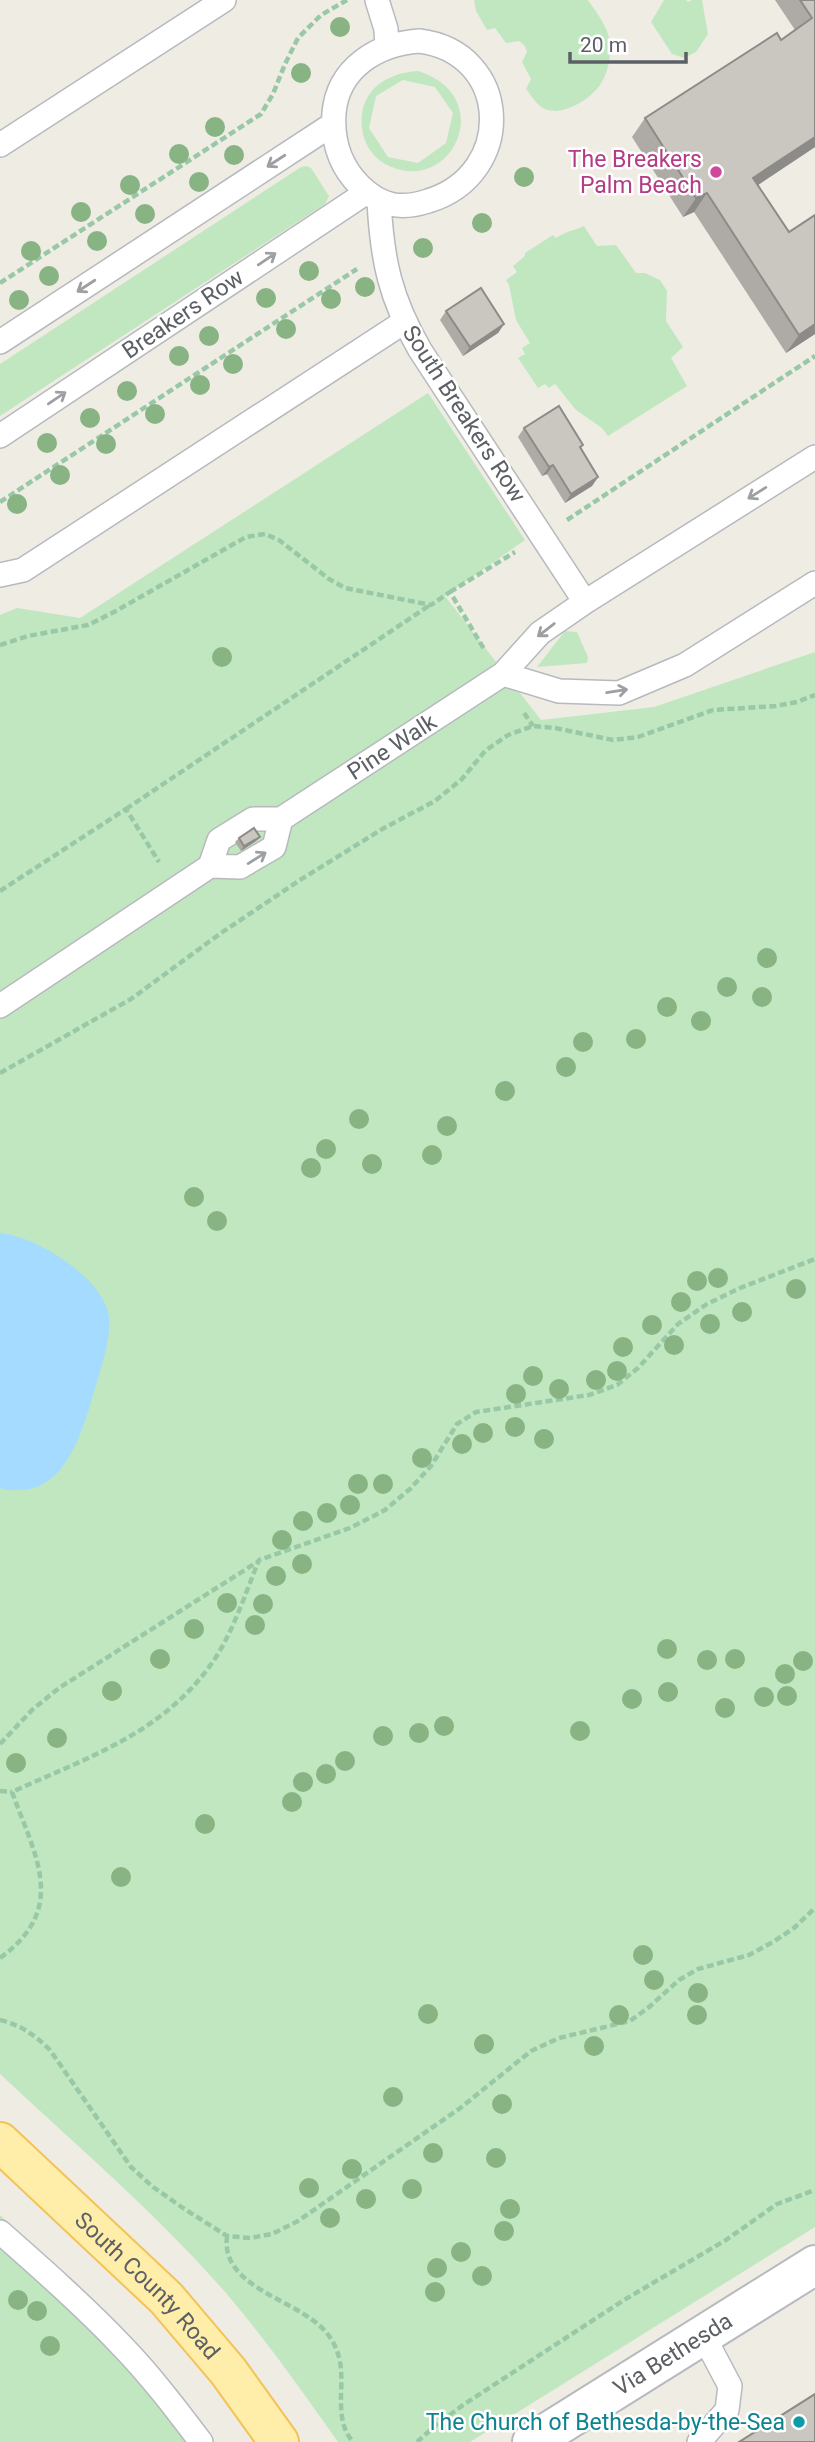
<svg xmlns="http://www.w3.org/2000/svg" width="815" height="2442" viewBox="0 0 815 2442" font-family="Roboto,sans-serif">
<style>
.green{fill:#c1e7c0;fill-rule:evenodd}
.water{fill:#a4dbff}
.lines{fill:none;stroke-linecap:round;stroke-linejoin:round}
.service-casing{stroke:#b6babe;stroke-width:26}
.minor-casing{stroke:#b6babe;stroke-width:42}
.primary-casing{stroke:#f4c257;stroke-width:42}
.path{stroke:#98c8a5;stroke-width:4.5;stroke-dasharray:7 3.5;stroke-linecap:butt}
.service{stroke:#fff;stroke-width:23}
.minor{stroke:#fff;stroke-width:38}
.primary{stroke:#ffeea9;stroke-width:38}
.tree{fill:#88b383}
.wall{fill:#aeaba6}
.shaded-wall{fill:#8d8b87}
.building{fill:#cac7c1;stroke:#8d8b87;stroke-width:2}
.oneway{stroke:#9da0a3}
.hotel-dot{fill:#d1479c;stroke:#fff;stroke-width:2.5}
.culture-dot{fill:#0f9aa8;stroke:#fff;stroke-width:2.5}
.labels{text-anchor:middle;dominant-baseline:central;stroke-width:5;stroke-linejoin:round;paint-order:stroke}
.hotel-label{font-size:23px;fill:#b23c85;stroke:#fff;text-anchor:end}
.street-label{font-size:23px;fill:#5c6065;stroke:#fff}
.culture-label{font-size:23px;fill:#0d838f;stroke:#fff;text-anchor:end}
</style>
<rect width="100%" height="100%" fill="#efece4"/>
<path class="green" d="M474 0H588C596 12 606 24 609 38 612 52 609 72 600 85 589 101 557 120 540 106 534 101 530 94 526 89L531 79 522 62 527 52 525 46 519 41 506 43 495 28 487 30 476 11Z
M664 0H686L688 2 692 0H702L708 34 696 52 684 58 672 54 651 22Z
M418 71C498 96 453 195 389 166 376 160 366 148 363 134 355 95 382 73 418 71ZM403 80 435 87 453 113 446 143 418 163 388 157 369 128 376 96Z
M306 166 311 168 327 193 329 196 325 204 0 416V364L301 167Z
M584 226 597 246 616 245 636 273H645L660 280 667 291 666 321 683 347 671 358 687 386 608 436 602 428 576 410 555 384 549 388 545 384 538 388 518 358 525 354 522 348 530 343 516 320 509 285 506 280 517 272 513 266 525 256V253L553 235 556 238C566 231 573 231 584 226Z
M428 393 525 540 445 596 541 720 654 707 815 652V2227L470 2442H338C302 2391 266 2340 226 2293 157 2214 76 2145 0 2074V615L17 608 80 618Z
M565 631 577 632 588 657 587 663 537 667Z
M0 2215C76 2286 151 2360 214 2442H0Z"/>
<path class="water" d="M0 1233C36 1236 104 1278 109 1317 111 1339 102 1364 96 1385 85 1422 69 1489 21 1490 13 1490 7 1491 0 1488Z"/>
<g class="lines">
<defs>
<path id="service" d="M377 0 386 29 387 47
M419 41C511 52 517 174 428 201 401 210 380 206 360 186 340 166 332 141 334 113 338 68 377 44 419 41Z
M0 145 224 0
M379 201C382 260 390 298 420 350L585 602
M0 342 333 124
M0 436 367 192
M0 575 23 570 404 322
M503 674 559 691 619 693 685 665 815 583
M281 819 503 674 540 633 585 602 815 457
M210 866 240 867 274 847 281 819
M210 866 219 840 253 819H281
M0 1006 210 866
M0 2232C42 2269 84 2306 122 2346 151 2376 176 2409 201 2442
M699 2442 727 2410 730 2386 703 2335"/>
<g id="minor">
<path id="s1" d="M532 2442 815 2265"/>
</g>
<g id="primary">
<path id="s2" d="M0 2142 166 2298 228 2371 279 2442"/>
</g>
</defs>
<use href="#service" class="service-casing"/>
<use href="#minor" class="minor-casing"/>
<use href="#primary" class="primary-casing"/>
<path class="path" d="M0 283 261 114 273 94 285 64 298 38 321 15 347 0
M0 502 357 269
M567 520 815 356
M450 592 515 552
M0 645 28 636 88 625 114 612 246 537 265 534 279 540 329 579 345 588 431 605 450 592 484 649
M524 713 533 726
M126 809 430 605
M0 891 126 809 159 862
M0 1073 131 999 221 933 300 880 384 828 435 801 462 779 485 751 508 735 533 726 555 728 613 740 638 737 713 710 776 706 797 702 815 695
M0 1744 32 1710 59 1688 259 1561
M0 1791 12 1792
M0 1958C69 1908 35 1856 12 1792 88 1757 162 1734 212 1663 233 1633 245 1594 259 1560L350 1528 385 1510 410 1489 431 1466 457 1424 476 1412 589 1395 617 1385 638 1368 678 1324 707 1304 740 1288 815 1259
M0 2020C21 2025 35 2035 50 2050L131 2167 153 2187 183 2208 227 2236 250 2238 272 2234 298 2221 459 2109 531 2051 559 2038 630 2021 648 2008 679 1980 698 1969 749 1955 773 1942 794 1928 815 1908
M227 2236C220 2288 297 2299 325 2331 358 2368 326 2410 353 2442
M417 2442 436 2425 466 2403 624 2300 726 2240 777 2204 815 2190"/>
<use href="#service" class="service"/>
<use href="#minor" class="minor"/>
<use href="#primary" class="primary"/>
</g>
<g class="tree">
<circle cx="340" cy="27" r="10"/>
<circle cx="301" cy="73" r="10"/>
<circle cx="215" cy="127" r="10"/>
<circle cx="179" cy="154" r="10"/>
<circle cx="234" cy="155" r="10"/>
<circle cx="524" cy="177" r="10"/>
<circle cx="199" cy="182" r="10"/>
<circle cx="130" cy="185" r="10"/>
<circle cx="81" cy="212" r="10"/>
<circle cx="145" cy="214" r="10"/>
<circle cx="482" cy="223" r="10"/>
<circle cx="97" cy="241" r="10"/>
<circle cx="423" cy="248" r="10"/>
<circle cx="31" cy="251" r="10"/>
<circle cx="309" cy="271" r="10"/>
<circle cx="49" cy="276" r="10"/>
<circle cx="365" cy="287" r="10"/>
<circle cx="266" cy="298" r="10"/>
<circle cx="331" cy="299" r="10"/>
<circle cx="19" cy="300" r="10"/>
<circle cx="286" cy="329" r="10"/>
<circle cx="209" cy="336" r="10"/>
<circle cx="179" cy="356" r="10"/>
<circle cx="233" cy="364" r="10"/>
<circle cx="200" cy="385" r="10"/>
<circle cx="127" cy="391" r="10"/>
<circle cx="155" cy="414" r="10"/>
<circle cx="90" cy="418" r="10"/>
<circle cx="47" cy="443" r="10"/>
<circle cx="106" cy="444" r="10"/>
<circle cx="60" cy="475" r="10"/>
<circle cx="17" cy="504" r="10"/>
<circle cx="222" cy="657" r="10"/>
<circle cx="767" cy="958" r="10"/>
<circle cx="727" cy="987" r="10"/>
<circle cx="762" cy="997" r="10"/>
<circle cx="667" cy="1007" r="10"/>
<circle cx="701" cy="1021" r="10"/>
<circle cx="636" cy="1039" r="10"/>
<circle cx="583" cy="1042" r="10"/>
<circle cx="566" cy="1067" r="10"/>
<circle cx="505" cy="1091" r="10"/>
<circle cx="359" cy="1119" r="10"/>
<circle cx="447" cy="1126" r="10"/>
<circle cx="326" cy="1149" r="10"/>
<circle cx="432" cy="1155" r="10"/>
<circle cx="372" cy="1164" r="10"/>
<circle cx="311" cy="1168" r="10"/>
<circle cx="194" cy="1197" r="10"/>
<circle cx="217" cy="1221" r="10"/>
<circle cx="718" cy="1278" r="10"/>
<circle cx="697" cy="1281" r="10"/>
<circle cx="796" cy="1289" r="10"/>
<circle cx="681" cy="1302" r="10"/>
<circle cx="742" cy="1312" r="10"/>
<circle cx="710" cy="1324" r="10"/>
<circle cx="652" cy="1325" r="10"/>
<circle cx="674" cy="1345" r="10"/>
<circle cx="623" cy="1347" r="10"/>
<circle cx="617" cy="1371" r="10"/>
<circle cx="533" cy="1376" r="10"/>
<circle cx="596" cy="1380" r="10"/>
<circle cx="559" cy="1389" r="10"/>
<circle cx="516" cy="1394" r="10"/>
<circle cx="515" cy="1427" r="10"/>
<circle cx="483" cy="1433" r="10"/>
<circle cx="544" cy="1439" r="10"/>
<circle cx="462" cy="1444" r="10"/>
<circle cx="422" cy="1458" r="10"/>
<circle cx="358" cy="1484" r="10"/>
<circle cx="383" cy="1484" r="10"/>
<circle cx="350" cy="1505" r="10"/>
<circle cx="327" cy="1513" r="10"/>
<circle cx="303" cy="1521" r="10"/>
<circle cx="282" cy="1540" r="10"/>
<circle cx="302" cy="1564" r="10"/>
<circle cx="276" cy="1576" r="10"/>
<circle cx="227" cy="1603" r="10"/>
<circle cx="263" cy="1604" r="10"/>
<circle cx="255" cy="1625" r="10"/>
<circle cx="194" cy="1629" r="10"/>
<circle cx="667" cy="1649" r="10"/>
<circle cx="160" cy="1659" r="10"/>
<circle cx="735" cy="1659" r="10"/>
<circle cx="707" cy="1660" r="10"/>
<circle cx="803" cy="1661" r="10"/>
<circle cx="785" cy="1674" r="10"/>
<circle cx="112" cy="1691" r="10"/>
<circle cx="668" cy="1692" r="10"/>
<circle cx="787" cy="1696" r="10"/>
<circle cx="764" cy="1697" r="10"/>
<circle cx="632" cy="1699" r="10"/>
<circle cx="725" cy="1708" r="10"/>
<circle cx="444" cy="1726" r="10"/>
<circle cx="580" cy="1731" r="10"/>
<circle cx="419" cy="1733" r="10"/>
<circle cx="383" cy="1736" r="10"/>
<circle cx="57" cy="1738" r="10"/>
<circle cx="345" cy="1761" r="10"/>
<circle cx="16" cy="1763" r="10"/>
<circle cx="326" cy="1774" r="10"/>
<circle cx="303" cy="1782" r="10"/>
<circle cx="292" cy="1802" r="10"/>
<circle cx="205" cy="1824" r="10"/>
<circle cx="121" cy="1877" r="10"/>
<circle cx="643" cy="1955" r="10"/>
<circle cx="654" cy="1980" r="10"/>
<circle cx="698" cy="1993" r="10"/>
<circle cx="428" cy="2014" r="10"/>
<circle cx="619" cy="2015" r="10"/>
<circle cx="697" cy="2015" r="10"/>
<circle cx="484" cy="2044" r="10"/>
<circle cx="594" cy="2046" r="10"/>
<circle cx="393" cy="2097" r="10"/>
<circle cx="502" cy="2104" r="10"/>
<circle cx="433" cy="2153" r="10"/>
<circle cx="496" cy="2158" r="10"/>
<circle cx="352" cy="2169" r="10"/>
<circle cx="309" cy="2188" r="10"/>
<circle cx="412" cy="2189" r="10"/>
<circle cx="366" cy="2199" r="10"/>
<circle cx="510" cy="2209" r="10"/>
<circle cx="330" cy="2218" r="10"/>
<circle cx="504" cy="2231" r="10"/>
<circle cx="461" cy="2252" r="10"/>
<circle cx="437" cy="2268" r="10"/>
<circle cx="482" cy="2276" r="10"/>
<circle cx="435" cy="2292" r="10"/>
<circle cx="18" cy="2300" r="10"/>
<circle cx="37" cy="2311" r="10"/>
<circle cx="50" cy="2346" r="10"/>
</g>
<path class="wall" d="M775 0H815V147L758 185 815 334 786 353 694 212 683 217 632 137 645 118 781 40 795 30Z
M446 311 504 324 498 333 463 356 440 320Z
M524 428 583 445 580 449 598 477 592 486 565 503 547 474 542 476 518 437Z
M260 837 256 841 241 851 235 842 239 838Z"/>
<path class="shaded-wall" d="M815 137V147L740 197 753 178Z
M707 193 694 212 683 217 696 198Z
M504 324 498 333 463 356 470 347Z
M815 324V334L786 353 799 335Z
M553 465 547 474 542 476 549 467Z
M598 477 592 486 565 503 571 494Z
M260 837 256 841 241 851 244 846Z"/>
<path class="building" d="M800 0H815V137L753 178 789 232 815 215V324L799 335 707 193 696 198 645 118 777 33 781 40 812 18Z
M481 288 504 324 470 347 446 311Z
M559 406 583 445 580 447 598 477 571 494 553 465 549 467 524 428Z
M254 828 260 837 244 846 239 838Z
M815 2394V2442H739Z"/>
<defs><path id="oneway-shaft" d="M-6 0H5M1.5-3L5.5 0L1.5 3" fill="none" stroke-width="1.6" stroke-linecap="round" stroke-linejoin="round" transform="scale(1.75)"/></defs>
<g class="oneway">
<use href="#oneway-shaft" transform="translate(276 161) rotate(147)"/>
<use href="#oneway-shaft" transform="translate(267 259) rotate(-34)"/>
<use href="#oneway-shaft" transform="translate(86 286) rotate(147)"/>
<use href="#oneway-shaft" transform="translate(57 398) rotate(-34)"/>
<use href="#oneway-shaft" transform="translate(757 493) rotate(148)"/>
<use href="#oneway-shaft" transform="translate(546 630) rotate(142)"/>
<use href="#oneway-shaft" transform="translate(617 691) rotate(-9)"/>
<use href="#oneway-shaft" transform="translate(257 858) rotate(-32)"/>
</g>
<circle class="hotel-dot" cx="716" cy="172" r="7"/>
<circle class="culture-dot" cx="799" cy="2422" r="7"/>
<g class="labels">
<g class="hotel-label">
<text x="702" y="159">The Breakers<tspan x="702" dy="26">Palm Beach</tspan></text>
</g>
<g class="street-label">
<text transform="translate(183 314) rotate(-34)">Breakers Row</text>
<text transform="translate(464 414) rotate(57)">South Breakers Row</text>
<text transform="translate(392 747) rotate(-33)">Pine Walk</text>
<text stroke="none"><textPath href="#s2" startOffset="206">South County Road</textPath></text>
<text stroke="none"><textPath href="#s1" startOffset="166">Via Bethesda</textPath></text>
</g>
<g class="culture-label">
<text x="785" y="2422">The Church of Bethesda-by-the-Sea</text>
</g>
</g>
<path d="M570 52v10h116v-10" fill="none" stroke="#5c6065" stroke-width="3.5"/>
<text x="580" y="52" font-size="21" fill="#5c6065" stroke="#ffffff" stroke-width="5" paint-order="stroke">20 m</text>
</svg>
